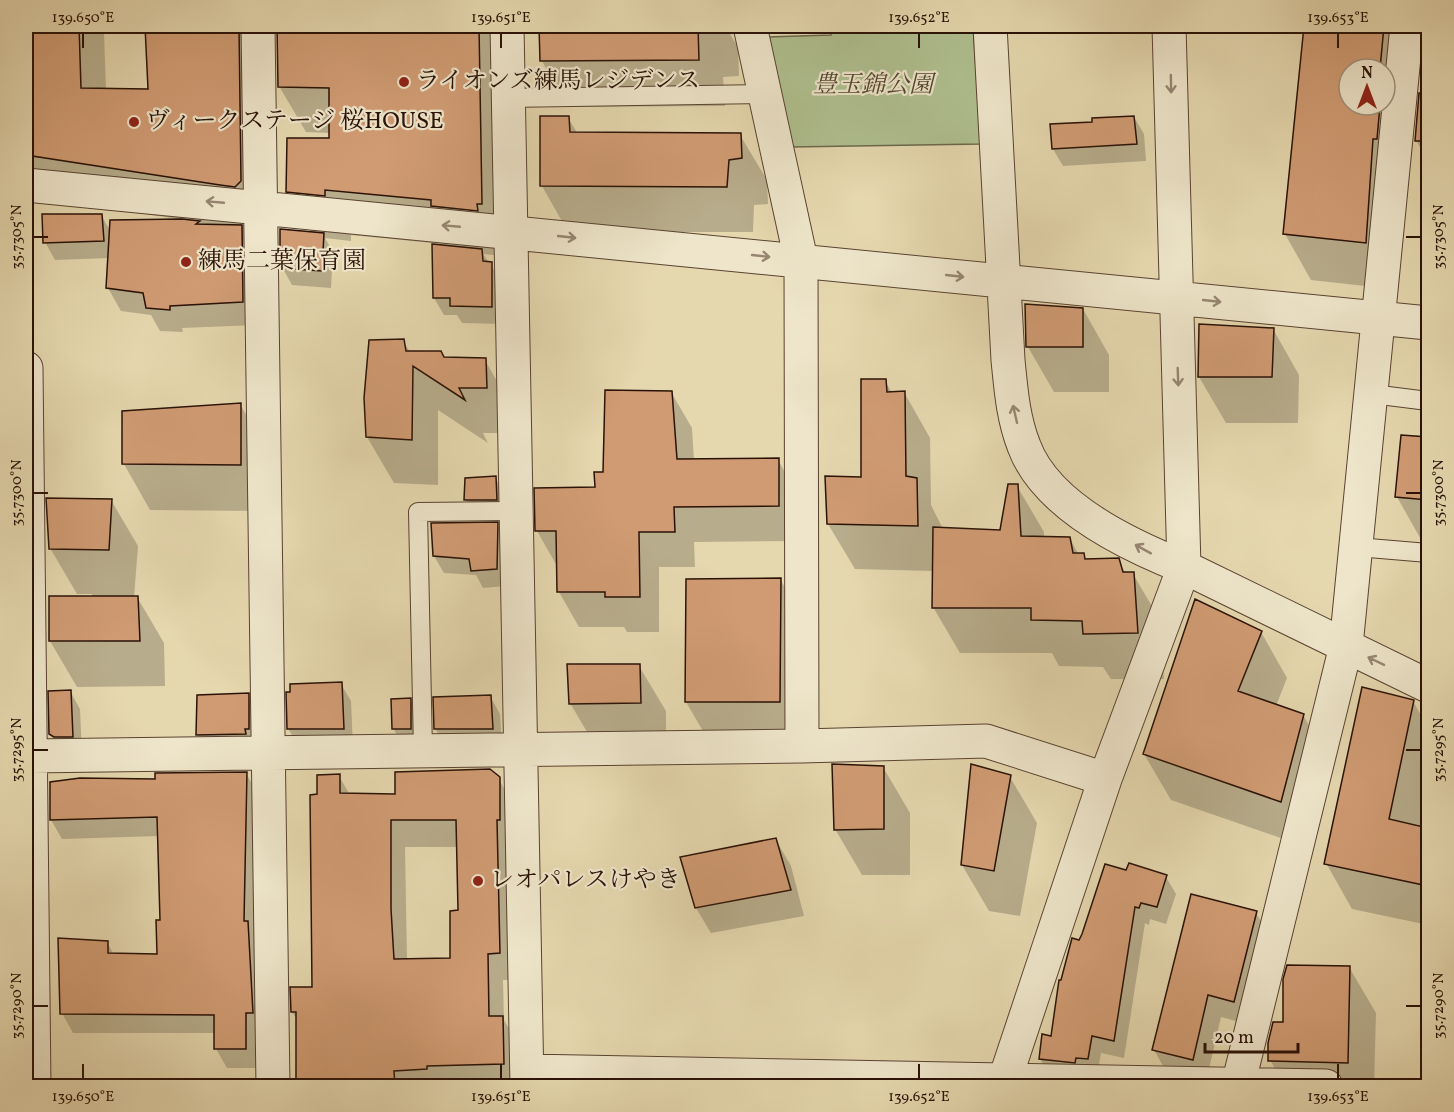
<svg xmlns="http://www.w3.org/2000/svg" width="1454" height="1112" viewBox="0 0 1454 1112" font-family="Vollkorn,'Noto Serif JP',serif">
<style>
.green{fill:#afbf8f;stroke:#6c684b;stroke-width:1.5}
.shadow{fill:#0003;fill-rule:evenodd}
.building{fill:#d09b73;stroke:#2a1207;stroke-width:1.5;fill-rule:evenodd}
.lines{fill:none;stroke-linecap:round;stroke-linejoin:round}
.lane-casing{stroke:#594331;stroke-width:20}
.street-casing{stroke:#594331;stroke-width:35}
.lane{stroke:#eee5ca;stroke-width:18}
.street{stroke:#eee5ca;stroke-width:33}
.oneway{stroke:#968672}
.ticks{fill:none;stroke:#2a1207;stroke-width:2}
.poi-dot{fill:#8f2418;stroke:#eee5ca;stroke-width:2}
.labels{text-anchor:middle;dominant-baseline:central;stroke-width:4.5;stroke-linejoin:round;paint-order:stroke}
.poi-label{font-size:24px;fill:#2a1207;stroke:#eee5ca;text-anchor:start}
.park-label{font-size:24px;font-style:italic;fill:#524630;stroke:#eee5ca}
.neatline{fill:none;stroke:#2a1207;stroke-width:2}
.ticks-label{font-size:15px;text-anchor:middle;fill:#2a1207}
</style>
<rect width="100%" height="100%" fill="#e5d7ae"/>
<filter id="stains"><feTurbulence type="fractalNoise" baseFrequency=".00333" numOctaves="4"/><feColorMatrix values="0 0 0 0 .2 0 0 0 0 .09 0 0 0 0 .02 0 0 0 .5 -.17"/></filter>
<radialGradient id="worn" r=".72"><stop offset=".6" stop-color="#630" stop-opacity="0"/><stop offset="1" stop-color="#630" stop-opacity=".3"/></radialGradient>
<path class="green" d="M831 26H973L981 144 791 147 767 37 831 35Z"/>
<path class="shadow" d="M26 26H100L104 32 106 90 149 91 147 26H257L262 232 243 229 255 250 256 325 182 328 183 332 160 331 151 315 121 311 108 288 109 258 55 260 45 242 101 215 111 232 184 220 26 196Z
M278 26 330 28V26H504L503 256 483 254 502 281V324L462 323 457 315H444L434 298 433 243 351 235V241L325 238 333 252 331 288 292 285 282 267 312 234 288 191 331 140V133L306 132 279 86Z
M541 26H725L738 47 739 76 723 77 725 106 568 107 542 61Z
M1306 26H1398L1392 289 1311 280 1285 234ZM1349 69H1385V105H1349Z
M1421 95H1428V162L1416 140Z
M541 117 568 118 578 134 740 135 767 180 768 204 754 205 753 232H568L542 186Z
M1134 117 1144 134 1146 161 1063 166 1053 149 1052 126 1094 124Z
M1083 309 1109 355V392H1054L1028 347Z
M1273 329 1299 375 1298 423H1226L1199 377Z
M403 341 410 352 444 359 485 360 511 406 513 433H483L488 443 438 410V485L394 483 367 437Z
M885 381 892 393 904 392 930 438 931 505 943 529 1001 532 1017 486 1044 532V538L1070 539 1079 555H1083L1087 561 1118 560 1126 574H1133L1160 620 1164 679H1111L1103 667 1059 666 1052 653H960L933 607 934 571 855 569 828 524 863 478Z
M671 392 692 428 694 461 778 460 798 495 799 541 694 542 695 567H659V632H627L624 627H579L559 592 557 566 537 531 597 488 605 473Z
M240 404 266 450 267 511 150 510 124 464V412Z
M1403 436 1428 439V543H1423L1397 497Z
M495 478 500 486 501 508H470L466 500Z
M111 500 138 546 134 597H137L164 643 165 686 77 687 50 641 51 597H92V594H77L50 548Z
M497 524 507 541 506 586 483 588 476 575 444 573 434 556Z
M780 579 801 615 800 738H707L686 702 688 581Z
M1261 632 1287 678 1276 706 1303 715 1330 761 1307 847 1171 800 1144 754Z
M639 666 666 711V748L597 749 570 703Z
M341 684 351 701 353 746H298L288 728Z
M70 691 80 709 82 754 61 752 50 734Z
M248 695 258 712V746L208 752 198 735Z
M490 696 500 714 502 746H445L435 728Z
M410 700 415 708V737H398L393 728Z
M1413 701 1428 728V801L1423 828 1428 829V925L1352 909 1326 863Z
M883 767 910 813V875H862L835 829Z
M246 773 257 793 254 934 258 942 256 1068H227L216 1049V1033H73L62 1013 107 942 114 955H158L162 921 159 836 62 839 51 820 156 781Z
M339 776 350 795 397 796 498 778 514 805 515 980H503L504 1020 518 1044 519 1086H295L297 1020 292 1012 313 988 318 795ZM405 847H458L459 912 452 959 407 960Z
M1010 777 1037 823 1020 916 989 911 962 865Z
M776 840 791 866 804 916 711 933 696 908Z
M1127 872 1166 877 1176 894 1166 924 1150 919 1149 925 1145 923 1124 1058 1101 1053 1097 1076H1050L1040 1059 1053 1037 1062 982 1080 941Z
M1256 913 1270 936 1247 1024 1221 1017 1206 1082 1167 1073 1154 1050Z
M1349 967 1376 1013 1374 1086H1285L1270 1060 1285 1023Z"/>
<path class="building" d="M26 26H79L81 88 148 89 145 26H239L241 181 235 187 220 185 26 155Z
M277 26H479L482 204H477L478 211 431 206V200L325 190V196L286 192 287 138H329V88L278 87Z
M539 26H698L699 60 540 61Z
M1304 26H1384L1380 69H1349V105H1380L1377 139H1373L1366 243 1283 234Z
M1419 93H1428V141H1415Z
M540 116H569L570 132 741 133 742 158 729 160 727 187 540 186Z
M1134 116 1137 144 1052 149 1050 124 1092 122V118Z
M42 214H102L104 241 43 243Z
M182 219 200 221 196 224 242 225 243 302 170 306V310L146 308 143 293 106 288 110 220Z
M280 229 324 233 322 271 280 268Z
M432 244 482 249 483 261 492 262V307L450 306V298H433Z
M1025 304 1083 308V347H1026Z
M1199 324 1274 328 1272 377H1198Z
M404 339 406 351H441L444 357 486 358 487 388H459L465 400 413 366 412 440 366 437 364 398 369 340Z
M861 379H886L887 392 905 391 906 476 917 478 918 526 827 524 825 476 861 477Z
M605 390 672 391 677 459 779 458V506L674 507 675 532H639L640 597H605V592H557L556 531H535L534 488 595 487 594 472H603Z
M241 403V465L122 464V411Z
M1401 435 1428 437V500L1395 497Z
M496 476 497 500H464L465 478Z
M1008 484H1018L1021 536 1070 537 1073 553H1084L1085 559 1119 558 1123 572H1134L1138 633 1083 634 1082 621 1031 620V608H932L933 527 1000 530Z
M46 498 112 499 109 550 49 549Z
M498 522 497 569 471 571 469 559 433 556 431 523Z
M781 578 780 702H685L686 579Z
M49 596H138L140 641H49Z
M1195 599 1262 631 1238 691 1304 714 1281 802 1143 754Z
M567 664H640L641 703 569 704Z
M342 682 344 729H287L286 692H290V684Z
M1362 687 1414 700 1389 819 1428 828V886L1324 864Z
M71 690 73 737H54L49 734 48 691Z
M249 693V729H245L246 734 196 735 197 695Z
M491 695 493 729H434L433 697Z
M411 698V729H392L391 699Z
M832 764 884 766V829L834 830Z
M971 764 1011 775 994 871 961 865Z
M490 769 500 777V820H497L500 953 488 954 489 1016H503L504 1064 427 1066V1069L394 1071 395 1086H296V1012H291L290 987H312L310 795 317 794V775L340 774V793L395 794V772ZM391 820H456L458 910 450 911V958L394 959 391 909Z
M247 772 244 921H248L253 1013H246V1049H214V1015L60 1014 58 938 108 941V953L157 954 156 920H160L157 817 50 820V782L80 778 155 779V773Z
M776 838 791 890 695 908 680 857Z
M1129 863 1167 875 1157 907 1141 903 1139 908 1135 907 1114 1041 1092 1036 1088 1059 1076 1058 1075 1063 1039 1059 1042 1034 1051 1036 1059 980H1061L1072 938 1079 940 1082 934 1105 864 1126 870Z
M1191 894 1257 911 1234 1002 1208 995 1193 1060 1152 1050Z
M1287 965 1350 966 1348 1063 1268 1061V1043L1273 1022H1283V979Z"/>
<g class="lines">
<defs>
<path id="lane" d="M508 98 765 94
M1372 394 1428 401
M1357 547 1428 553
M423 751 418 512 515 511"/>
<path id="street" d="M258 26 273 1086
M507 26 527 1086
M750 26 801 260 802 746
M990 26 1008 360C1011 390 1013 418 1024 446 1046 506 1128 545 1184 567L1428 686
M26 185 1428 323
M26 368 34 1086
M30 756 802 746 986 741 1105 779
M527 1071 1326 1086
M1238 1085 1346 646 1407 26
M1005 1086V1079L1105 779 1184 567 1169 26"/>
</defs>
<use href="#lane" class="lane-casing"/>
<use href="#street" class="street-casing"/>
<use href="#lane" class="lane"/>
<use href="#street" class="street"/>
</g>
<defs><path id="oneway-shaft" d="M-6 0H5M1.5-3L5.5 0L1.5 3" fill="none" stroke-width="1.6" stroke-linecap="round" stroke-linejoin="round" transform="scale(1.5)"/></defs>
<g class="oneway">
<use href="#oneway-shaft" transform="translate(1171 84) rotate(89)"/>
<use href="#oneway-shaft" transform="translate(215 202) rotate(-175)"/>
<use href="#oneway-shaft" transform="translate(451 226) rotate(-175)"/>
<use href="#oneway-shaft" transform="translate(567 237) rotate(6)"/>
<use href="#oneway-shaft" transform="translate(761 256) rotate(6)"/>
<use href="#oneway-shaft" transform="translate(955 276) rotate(6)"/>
<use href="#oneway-shaft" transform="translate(1212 301) rotate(6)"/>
<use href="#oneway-shaft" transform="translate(1178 377) rotate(88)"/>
<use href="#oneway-shaft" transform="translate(1015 414) rotate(-103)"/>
<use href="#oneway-shaft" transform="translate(1143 549) rotate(-151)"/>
<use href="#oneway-shaft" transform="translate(1376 661) rotate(-154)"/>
</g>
<path class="ticks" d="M83 33V48M501 33V48M919 33V48M1338 33V48M33 237H48M1406 237H1421M33 493H48M1406 493H1421M33 750H48M1406 750H1421M33 1006H48M1406 1006H1421M83 1064V1079M501 1064V1079M919 1064V1079M1338 1064V1079"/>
<g class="poi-dot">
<circle cx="404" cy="82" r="6"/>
<circle cx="134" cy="122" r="6"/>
<circle cx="186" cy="262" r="6"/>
<circle cx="478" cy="881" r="6"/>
</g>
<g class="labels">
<g class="poi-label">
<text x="416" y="82">ライオンズ練馬レジデンス</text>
<text x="146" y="122">ヴィークステージ 桜HOUSE</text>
<text x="198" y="262">練馬二葉保育園</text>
<text x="490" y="881">レオパレスけやき</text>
</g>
<g class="park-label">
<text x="873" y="86">豊玉錦公園</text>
</g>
</g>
<rect width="1454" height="1112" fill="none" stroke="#e5d7ae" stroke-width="66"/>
<g transform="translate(1367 87)"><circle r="28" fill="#eee5ca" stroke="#a0917c" stroke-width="1.5"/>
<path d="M0-4.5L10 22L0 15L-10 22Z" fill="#8f2418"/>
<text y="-9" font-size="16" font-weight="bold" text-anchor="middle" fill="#2a1207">N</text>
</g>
<path d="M1205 1043v9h93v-9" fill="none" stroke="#2a1207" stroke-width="3"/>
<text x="1214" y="1043" font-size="18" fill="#2a1207" stroke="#eee5ca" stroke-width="4.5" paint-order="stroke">20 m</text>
<rect x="33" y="33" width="1388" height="1046" class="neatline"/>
<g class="ticks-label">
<text x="83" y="22">139.650°E</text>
<text x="501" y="22">139.651°E</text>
<text x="919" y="22">139.652°E</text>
<text x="1338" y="22">139.653°E</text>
<text transform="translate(16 237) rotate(-90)" y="5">35.7305°N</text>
<text transform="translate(1438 237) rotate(-90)" y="5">35.7305°N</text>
<text transform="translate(16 493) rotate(-90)" y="5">35.7300°N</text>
<text transform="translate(1438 493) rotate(-90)" y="5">35.7300°N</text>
<text transform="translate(16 750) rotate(-90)" y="5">35.7295°N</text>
<text transform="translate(1438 750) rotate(-90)" y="5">35.7295°N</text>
<text transform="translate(16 1006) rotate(-90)" y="5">35.7290°N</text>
<text transform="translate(1438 1006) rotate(-90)" y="5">35.7290°N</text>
<text x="83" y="1101">139.650°E</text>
<text x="501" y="1101">139.651°E</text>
<text x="919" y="1101">139.652°E</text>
<text x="1338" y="1101">139.653°E</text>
</g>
<rect width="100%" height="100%" filter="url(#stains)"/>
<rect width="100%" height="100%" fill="url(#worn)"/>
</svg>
